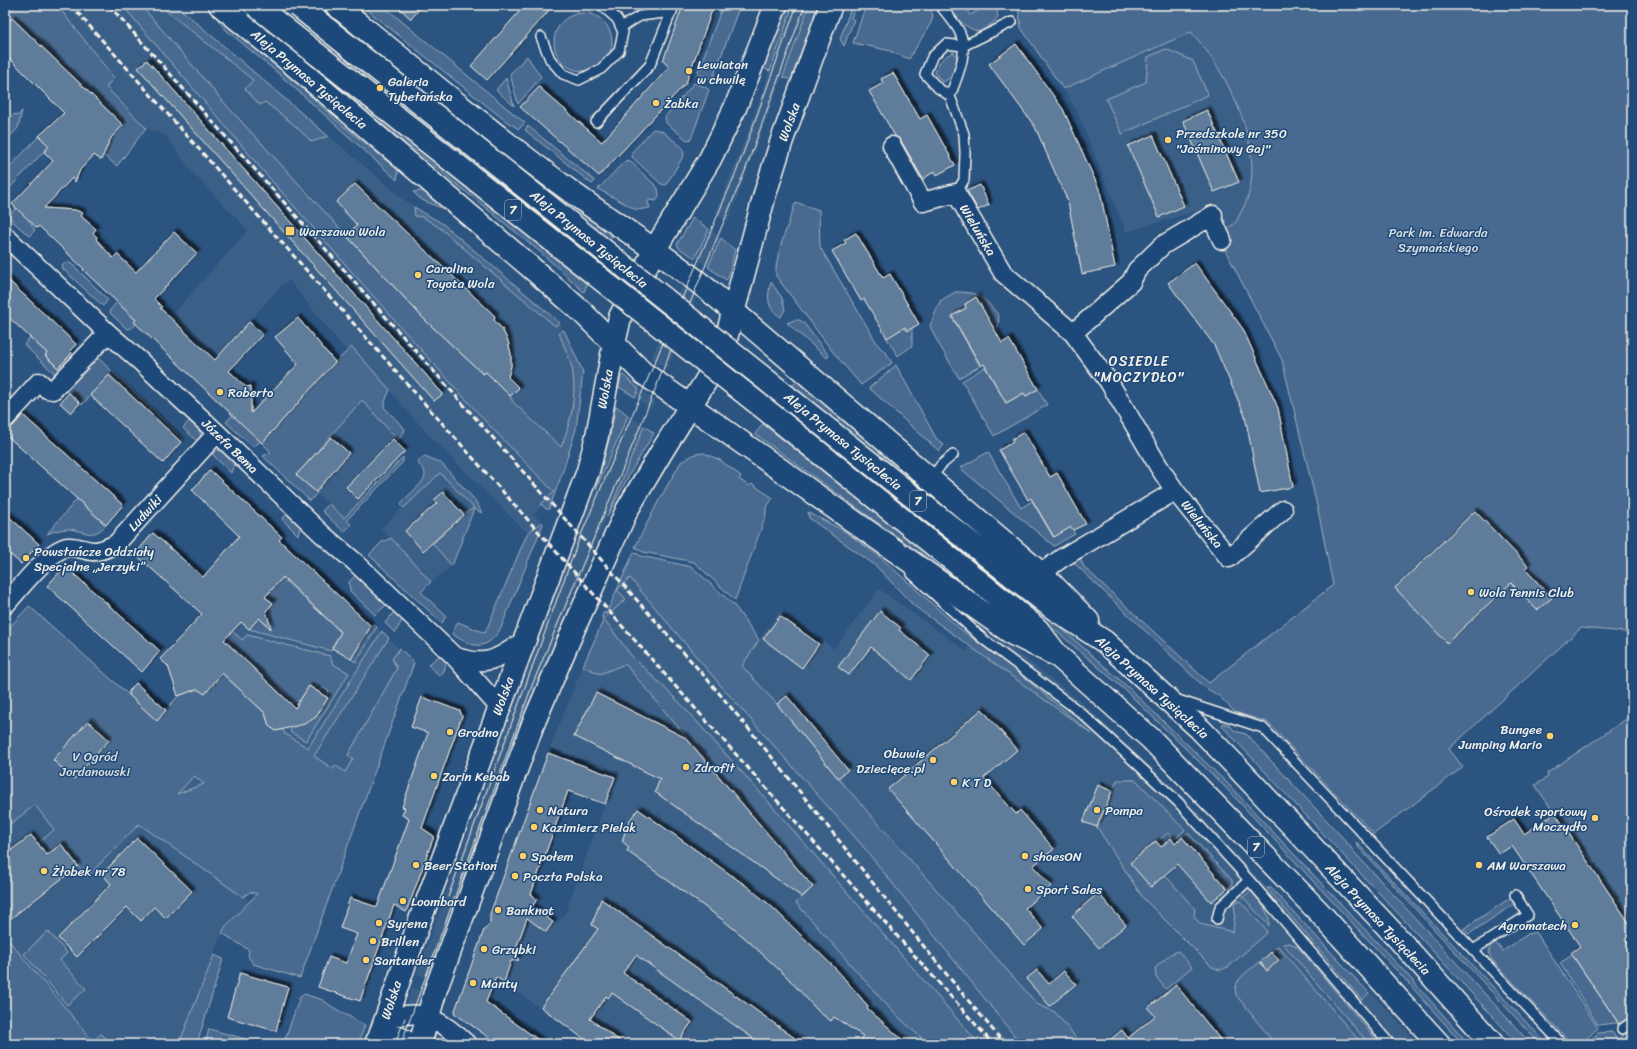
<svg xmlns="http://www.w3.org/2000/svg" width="1637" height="1049" viewBox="0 0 1637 1049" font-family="Sriracha,sans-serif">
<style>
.built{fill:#3b6088}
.green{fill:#496b90;stroke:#9eaebc;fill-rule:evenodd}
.building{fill:#5e7b9a;stroke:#f4f1e8;filter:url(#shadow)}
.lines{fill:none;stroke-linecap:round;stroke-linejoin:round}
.service-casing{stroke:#f4f1e8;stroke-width:12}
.minor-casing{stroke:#f4f1e8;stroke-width:21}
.secondary-casing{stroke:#f4f1e8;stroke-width:25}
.primary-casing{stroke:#f4f1e8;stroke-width:25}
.service{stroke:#1f4a7a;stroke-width:9}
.minor{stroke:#1f4a7a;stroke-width:18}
.secondary{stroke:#1f4a7a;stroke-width:22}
.primary{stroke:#1f4a7a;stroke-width:22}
.tram{stroke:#f4f1e8;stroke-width:1}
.rail{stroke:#f4f1e8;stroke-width:3;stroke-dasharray:6 3;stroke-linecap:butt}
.primary-bridge-casing{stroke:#f4f1e8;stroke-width:25;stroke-linecap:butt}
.primary-bridge{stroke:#1f4a7a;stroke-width:22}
.poi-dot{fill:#ffd166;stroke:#1f4a7a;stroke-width:1.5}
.labels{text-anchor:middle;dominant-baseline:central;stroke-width:3;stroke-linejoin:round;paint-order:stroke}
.shield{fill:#1f4a7a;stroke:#b4bfc7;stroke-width:1}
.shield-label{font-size:12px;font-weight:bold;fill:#f4f1e8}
.poi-label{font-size:13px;fill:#f4f1e8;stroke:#1f4a7a;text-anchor:start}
.street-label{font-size:13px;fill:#f4f1e8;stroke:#1f4a7a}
.park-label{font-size:13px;fill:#dadddb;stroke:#1f4a7a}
.neighbourhood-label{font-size:14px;letter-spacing:1px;fill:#f4f1e8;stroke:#1f4a7a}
</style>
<defs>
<filter id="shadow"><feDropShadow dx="3.5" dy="-3.5" stdDeviation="1" flood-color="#0009"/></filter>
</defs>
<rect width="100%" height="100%" fill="#2c5481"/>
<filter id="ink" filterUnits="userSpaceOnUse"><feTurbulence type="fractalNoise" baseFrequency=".025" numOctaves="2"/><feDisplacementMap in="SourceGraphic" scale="8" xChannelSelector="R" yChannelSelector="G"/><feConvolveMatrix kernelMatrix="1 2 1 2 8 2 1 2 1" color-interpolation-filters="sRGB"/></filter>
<g filter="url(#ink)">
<path class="built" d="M57 5H122L136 21 153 5H176L404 200 443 224 560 323 583 372 576 429 563 471 554 492 541 504 542 506 534 514 541 522 528 534 427 433 352 348 347 352 289 280 279 288 196 381 151 339 248 230 193 173 165 135 146 128 106 87 114 78Z
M793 5H809L728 222 715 214 751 124Z
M1191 32 1202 44 1219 70 1234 97 1245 131 1253 163 1251 186 1247 202 1235 223 1221 232 1209 207 1126 232 1077 111 1063 89Z
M709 229 721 238 708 267 695 258Z
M684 280 699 291 667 369 651 359Z
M639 389 655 401 651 409 635 397Z
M363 400 408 451 344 518 296 475Z
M628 415 644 426 607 517 569 605 502 776 430 978 417 974 548 611 596 489Z
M440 473 474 508 452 566 431 582 381 528Z
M279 540 347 604 354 605 414 663 368 792 303 749 162 799 201 760 157 721 178 696 263 557Z
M630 578 721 686 861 844 1021 1044H591L503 982 511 961 516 959 514 954 525 925 530 922 532 906 556 924 565 914 615 777V775L610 771 550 748 583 666 600 674 606 621 604 619 626 599 617 590Z
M879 589 966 651 985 627 1080 701 1182 795 1267 888 1362 999 1371 992 1418 1044H1081L1055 1012 1037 1004 838 778 777 704 742 665 781 610 834 649Z
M19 785 54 830 38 843 138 823 250 901 224 927 179 1044H114L101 1035 93 1041 5 936V801Z
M412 988 424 992 418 1009H405Z"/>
<path class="green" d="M16 5H57L114 78 106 87 146 128 117 166 103 155 107 149 103 144 5 26V17Z
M122 5H153L146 11 227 106 346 235 426 321 483 374 486 372 510 396 513 402 561 447C571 422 577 395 572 368 569 356 563 344 559 333L564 330 583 372 576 429 563 471 549 509H546L541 504 554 492 488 424 396 322 265 173Z
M159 5H176L328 136 312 142 293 124 265 102 260 105 245 89 253 80Z
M235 5H239L587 284 584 292 539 251Z
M313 5H321L569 204 612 235 608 244Z
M361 5H382L525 123 519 129 507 122Z
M723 5H740L713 78 711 79 697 74Z
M788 5H793L770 71 763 68Z
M809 5H818L791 80 783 77Z
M852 5H856L851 18 854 20 844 46 840 39Z
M866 5H929L933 16 931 23 909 59 887 50 853 43Z
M948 5H964L970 15 988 5 990 9 996 5 998 17 994 22 980 32C962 27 958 19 948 5Z
M1018 5H1632V643L1625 632 1581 628 1449 749 1463 767 1374 834 1267 722 1235 712 1219 696 1204 687 1074 563 1080 558 1084 567 1209 683 1333 585 1318 510 1282 360 1223 246 1221 232C1225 230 1230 227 1234 224 1238 220 1240 213 1243 208 1271 157 1227 70 1191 32L1063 89 1021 28Z
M212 12 279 66 336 120 397 169 398 173 397 180 279 74 225 29Z
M554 42a29 29 0 1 1 58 0a29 29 0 1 1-58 0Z
M1166 49 1193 61 1208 95 1122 134 1106 99 1146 82 1148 57Z
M954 52 959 62C956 72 953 77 943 82L937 76 935 72C939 61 943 57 954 52Z
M527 56 541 77 518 104 510 74Z
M506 78 514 106 496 90Z
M694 83 707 88 709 90 691 139 687 140 666 123 665 117Z
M22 111 18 128 5 142V121L15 114 18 116Z
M528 126 595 181 592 184 526 131 525 130Z
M653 129 662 131 682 147 684 155 666 185 661 184 632 157V152Z
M39 136 49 146 5 193V172Z
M629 160 658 188 659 197 656 201 649 200 648 202 650 208 637 210 598 189 625 161Z
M420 191 425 192 451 212 422 200 413 192Z
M798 203 819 210 820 247 878 345 886 353 892 363 861 385 833 352 776 276C774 257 789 223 795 204Z
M414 207 443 224 560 323 555 326 440 228 423 217 415 216Z
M16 208 35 222 31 225 35 230 29 236 8 217Z
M693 218 709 229 695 258 679 248 677 244Z
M721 238 735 250 728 278 726 280 708 267Z
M67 261 74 266 107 299V301L103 306 63 269 62 266Z
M771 282 782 298 785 309 781 317C766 308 767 297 771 282Z
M955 292C981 292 982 297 999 315L997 337 975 298 965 304 967 308 952 317 980 366 959 378 937 341 930 326 940 301Z
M117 302 136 320V324L132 328 127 329 110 313V310Z
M794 320H799L803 322 829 356 827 358 787 323Z
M912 326V346L898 356 886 337 903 327 905 330Z
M30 337 47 353 45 356 58 368 72 353 74 357 58 374 54 373 24 345Z
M352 347 390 390 386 399 384 407 405 429 403 434 398 440 362 400 297 474 317 493 310 501 263 456 271 452 262 443 335 362Z
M95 355 183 439 181 442 109 375 82 405 65 390Z
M896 365 936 438 944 445 939 451 869 388Z
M985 367 1006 403 1024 393 1026 396 1038 389 1047 405 994 436 962 381Z
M623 375 639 389 635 397 619 387 621 377Z
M799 377 1052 594 791 389Z
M779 403 1043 612 1129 688 1228 784 1405 972 1469 1044H1463L1401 975 1225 787 1126 691 1039 616 776 408Z
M616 406 628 415 596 489 610 436Z
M233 415 261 441 253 447 226 422Z
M190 420C198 427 203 431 199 443L183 428Z
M763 424 993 606 755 434Z
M644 426 654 433 629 475 607 517Z
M217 450 224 452 235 461 231 473 212 454Z
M988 452 1021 508 1032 501 1053 537 1071 527 1075 534 1054 546 960 468Z
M704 453 720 460 741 476 739 479 749 486 752 484 773 498 766 508V515L735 600 694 562 643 552 635 547 659 500 681 462 695 454Z
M425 456 441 463 475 500 482 513 474 509 452 566 433 544 464 514 474 508 440 473 404 508 401 505 402 502C407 496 426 482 425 474 425 470 421 467 418 463L419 460Z
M403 457V462L395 470 347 520 351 525 344 532 322 511 329 504 344 518Z
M77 499 106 525C92 540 86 531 69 529 61 529 54 531 47 534Z
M289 512 301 524 298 535 282 519Z
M808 512 844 531 879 556 959 628 1015 670 1092 734 914 606 876 566 809 518Z
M541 522 543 524 501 628C486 652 473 648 452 634L458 622 485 633 527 534Z
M391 538 431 582 421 592 446 616 442 623 369 555 382 542Z
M634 552 641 556 692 567 734 605 759 640 742 666 777 704 838 778 1037 1004 1055 1012 1081 1044H1021L861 844 721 686 630 578 617 590 626 599 604 619 630 654 681 704 766 799 979 1044H928L893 1012 796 903 813 887 625 664 600 674 583 666 603 621 602 616 604 612 606 614Z
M356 575 387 604 375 615 350 591 349 582Z
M282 578 341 632 331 651 249 629 259 618 265 624 267 623 263 614 273 603 265 597Z
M29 606 157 720 178 696 197 689 210 686 222 673 265 713 269 726 276 730 283 729 284 733 308 748 382 631 389 638 314 756 333 769 335 765 345 772 353 759 348 755 397 668 392 659 400 648 414 663 300 978 253 964 248 956 249 950 222 933 225 927 257 894 250 892 243 897 139 824 87 877 61 845 47 855 38 843 54 830 35 805 5 828V632ZM194 776 204 784 177 794Z
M395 611 403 619 395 633 385 623Z
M373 623 377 627 356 662 351 659Z
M232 631 242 640 247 635 330 656 333 664 349 673 306 741 290 732 292 727C315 722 316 718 328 698L326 696 329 691 323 688 319 692 309 686 300 700 290 703 224 640Z
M439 656 447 660 444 671 440 676 428 665Z
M1632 715V927L1535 785 1548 777 1547 773Z
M1223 723 1229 725 1235 731 1246 734 1343 838 1356 854 1531 1044H1518L1406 922 1222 726Z
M1117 780H1136L1185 830 1175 839 1168 833 1157 842 1155 841 1131 863 1151 887 1165 875 1195 909 1194 916 1200 924 1233 932 1235 912 1234 904 1237 901H1240L1267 931 1265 935 1228 967 1220 970 1212 967 1143 898 1097 827Z
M1188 833 1232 880V885L1227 889 1182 837Z
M1356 842 1547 1044H1540L1358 847Z
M1267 888H1271L1369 993 1362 1000Z
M1251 891C1260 902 1270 911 1269 926L1243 897Z
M1510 898 1514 904 1469 934 1463 929Z
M48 931 67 953 60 960 86 989 67 1005 24 954Z
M1536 932 1598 1028 1581 1044H1572L1492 960C1487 952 1489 947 1494 941L1503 951 1528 934Z
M5 936 93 1041 101 1034 114 1044H5Z
M1290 943 1298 947 1380 1044H1369L1283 944Z
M1278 946 1362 1044H1275L1236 995C1232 979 1249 971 1260 962L1267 970 1279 960 1271 952Z
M1178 951 1192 967 1166 989 1156 977 1155 968 1172 953Z
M214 955 223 959 197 1044H179Z
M1572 955 1619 1024 1632 1016V1044H1586L1598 1033 1612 1032 1617 1039 1625 1034 1619 1024 1616 1023 1598 1025 1560 963Z
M304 994 323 1000 334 1008 365 1025 358 1044H298L284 1042 300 997Z
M209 1029 256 1042 261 1044H205Z"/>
<path class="building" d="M396 5H423L411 19Z
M525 5H554L487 80 471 66Z
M683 5H714L686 83 599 176 520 107 539 87 602 142 669 67 663 61Z
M12 18 123 125 111 138 101 160 94 155 80 170 75 182 72 178 44 208 75 210 83 213 81 216 96 229 93 233 97 237 96 239 113 258 117 254 136 272 174 232 197 253 154 299 162 307 160 308 215 360 249 322 263 334 229 371 246 387 251 386V413L298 364 275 337 298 318 335 362 262 443 134 322 136 320 83 270 84 269 39 226 37 228 12 204 53 161 44 152 49 146 39 136 64 113 5 54V26Z
M1016 44 1063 109 1100 191 1115 267 1082 274 1068 202 1035 127 989 64Z
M147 60 443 394 434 401 138 68Z
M893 73 920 119 927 115 955 165 937 175 935 171 923 179 900 139 895 136 869 91 883 83 881 79Z
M1207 110 1239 182 1214 192 1183 121Z
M1153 135 1184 206 1159 217 1128 146Z
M355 184 495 316 494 320 502 329 508 341 511 354V366L508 377 519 388 510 396 486 372 483 374 426 321 346 235 357 225 336 202Z
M980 185 989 205 978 210 967 191Z
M856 233 883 278 890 274 919 324 907 331 905 327 887 338 864 299 861 301 832 251 846 243 844 240Z
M1195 263 1243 329 1278 408 1293 487 1260 493 1245 416 1214 345 1168 283Z
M5 277 76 344 70 351 72 353 58 368 45 355 47 353 5 314Z
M976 297 1002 343 1009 339 1038 389 1026 396 1024 393 1006 403 984 364 981 366 952 316 966 308 965 304Z
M109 375 181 442 163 463 90 395Z
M69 393 80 403 71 413 60 403Z
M23 415 123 505 106 525 5 434 7 429 13 426Z
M1024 432 1050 477 1057 473 1086 524 1073 530 1071 527 1054 537 1031 498 1028 500 999 450 1013 442 1012 439Z
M331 437 349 453 316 492 296 475Z
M393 439 405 451 358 499 346 487Z
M210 470 282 537 279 540 371 626 351 659 332 648 341 632 283 577 265 597 273 603 266 611 271 629 259 618 249 629 241 622 224 640 295 708 309 686 328 698 316 717 304 724 276 731 269 726 265 713 222 673 205 694 197 689 178 696 168 666 160 659 202 614 135 554 153 533 203 577 239 536 192 490Z
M443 492 464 515 423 551 405 531 437 503 434 500Z
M1475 511 1528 566 1525 569 1552 598 1537 610 1511 583 1447 643 1395 588Z
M5 513 39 544 21 564 5 550Z
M65 566 160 651 142 672 47 586Z
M880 611 901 628 899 630 930 655 911 680 871 647 849 675 838 667Z
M780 616 819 644 802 668 763 639Z
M136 683 166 710 157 721 129 695V691Z
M596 693 686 738 813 887 802 897 655 792 660 779 574 736Z
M787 696 848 770 838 778 777 704Z
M422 697 460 711 462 716 422 828 434 836 412 897 406 912 394 905 360 1001 318 987 329 957 346 963 357 934 340 928 350 898 377 907 409 819 402 815 405 808 402 807 428 733 411 727Z
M982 709 1017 750 984 778 1016 814 1020 810 1054 849 1033 866 1051 886 1025 908 1043 929 1024 945 888 789Z
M88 721 109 740 74 779 53 760Z
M548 753 615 777 605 804 568 791 531 894 537 899 532 907 553 922 546 932 527 918 514 954 519 960 511 961 504 982 496 977 486 1002 544 1044H498L454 1013 484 930 490 923V914Z
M1098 785 1112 791 1097 827 1083 822Z
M638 809 748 887 771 906 837 970 868 1006 867 1008 907 1044H867L861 1039 863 1036 834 1017 831 1021 819 1012 787 977 745 938 723 920 627 851 629 847 622 841 629 821Z
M1555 813 1632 927V935L1625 939 1632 949V1016L1619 1024 1571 953 1580 946 1512 846 1499 854 1487 837 1514 819 1524 834Z
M31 835 47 855 61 844 78 866 5 923V855Z
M1182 837 1227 889 1211 902 1177 864 1151 887 1130 863 1156 841 1161 847 1171 838 1175 844Z
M137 838 192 891 166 918 154 907 141 921 127 907 77 957 58 938 111 884 102 874Z
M1098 893 1126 925 1099 948 1072 916Z
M601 899 622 914 803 1044H761L636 955 623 973 692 1022 679 1040 612 993 608 998 606 996 590 1019 624 1044H591L589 1043 541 1007 598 929 592 925Z
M1271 952 1279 960 1267 971 1260 962Z
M1037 970 1049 984 1064 971 1076 984 1050 1006 1026 979Z
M240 973 288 987 276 1031 227 1017Z
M1176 985 1224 1044H1105L1122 1030 1128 1038 1155 1016 1148 1008Z"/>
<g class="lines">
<defs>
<path id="service" d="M940 5C946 14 956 23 960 33 969 53 957 77 950 96
M621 27 640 16 672 12
M541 37 550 59 563 74 579 80 601 69 619 51 623 32 617 19 601 5
M596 122 650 65 674 5
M956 193 964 180 965 153 964 134 950 96 938 88 925 74 932 57 946 44 963 46 1012 22
M930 480 941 465 953 455
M912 574 983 639 1080 712 1136 763 1178 802 1249 880 1390 1044
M1178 700 1263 728 1562 1044
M1217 919 1220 907 1249 880
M1473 950 1528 915 1515 895
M1622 1029 1632 1022"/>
<path id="minor" d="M892 146 923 202 956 193 1003 273 1073 333 1131 282 1137 270 1163 245 1213 215
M1211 216 1222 240
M5 236 108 333 140 361 217 433 322 534 355 562 454 656 499 707
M1073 333 1109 382 1159 467 1175 491 1229 558 1283 510
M5 419 39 382 47 389 53 390 55 388 108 333
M1041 573 1062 558 1175 491
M5 605C18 591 49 549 68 547 76 546 84 550 92 551 100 552 109 547 116 544L217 433
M454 656C487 668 497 659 524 641
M384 1022C418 1004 442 1021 467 1044"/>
<path id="secondary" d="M220 5 288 60 535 271 582 312 643 373 690 406
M336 5C413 68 490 132 570 191 625 231 683 266 733 311
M377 1041C389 1036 399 1034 408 1044
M377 1044 420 920 588 471 597 436 614 344 620 317 655 249 710 159 735 108 776 5
M420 1044 436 989 533 724 575 626 627 510 662 451 707 379 726 339 765 194 782 140 831 5"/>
<path id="primary" d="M733 311 1045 577 1088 621
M785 395 1050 606 1105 642 1200 729 1236 766 1395 935 1493 1044
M690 406 1013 634 1052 653
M771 414 1027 620 1038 630 1058 656 1151 739 1318 911 1439 1044"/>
</defs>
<use href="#service" class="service-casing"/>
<use href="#minor" class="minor-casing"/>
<use href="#secondary" class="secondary-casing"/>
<use href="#primary" class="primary-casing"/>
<use href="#service" class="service"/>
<use href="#minor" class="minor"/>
<use href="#secondary" class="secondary"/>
<use href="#primary" class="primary"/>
<path class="tram" d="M448 897 578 542 737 170 797 5
M395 1044 405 1018
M401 1044 533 683 624 466 699 281 745 171 805 5"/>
<path class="rail" d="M71 5 993 1044
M109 5 707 679C809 799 903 925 1005 1044"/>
<defs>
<path id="primary-bridge" d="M255 5 771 414
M297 5 785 395"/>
</defs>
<use href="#primary-bridge" class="primary-bridge-casing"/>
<use href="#primary-bridge" class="primary-bridge"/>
</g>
</g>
<g class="poi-dot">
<circle cx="689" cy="71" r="4"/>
<circle cx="380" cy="88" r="4"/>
<circle cx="656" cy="103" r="4"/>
<circle cx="1168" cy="140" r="4"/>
<rect x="285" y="226" width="10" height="10" rx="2"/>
<circle cx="418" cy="275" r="4"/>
<circle cx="220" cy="392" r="4"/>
<circle cx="26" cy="558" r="4"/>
<circle cx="1471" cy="592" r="4"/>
<circle cx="450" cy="732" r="4"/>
<circle cx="1550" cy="736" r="4"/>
<circle cx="933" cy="760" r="4"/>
<circle cx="686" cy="767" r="4"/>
<circle cx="434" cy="776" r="4"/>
<circle cx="954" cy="782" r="4"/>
<circle cx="540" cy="810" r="4"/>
<circle cx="1097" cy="810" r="4"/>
<circle cx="1595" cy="818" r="4"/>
<circle cx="534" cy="827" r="4"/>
<circle cx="523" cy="856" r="4"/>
<circle cx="1025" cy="856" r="4"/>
<circle cx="416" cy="865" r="4"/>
<circle cx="1479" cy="865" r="4"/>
<circle cx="44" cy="871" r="4"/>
<circle cx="515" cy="876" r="4"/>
<circle cx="1028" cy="889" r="4"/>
<circle cx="403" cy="901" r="4"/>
<circle cx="498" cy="910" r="4"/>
<circle cx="379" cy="923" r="4"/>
<circle cx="1575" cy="925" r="4"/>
<circle cx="373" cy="941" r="4"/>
<circle cx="484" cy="949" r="4"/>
<circle cx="366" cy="960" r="4"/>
<circle cx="473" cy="983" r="4"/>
</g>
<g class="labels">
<g class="shield">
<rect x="505" y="200" width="16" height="20" rx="3"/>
<rect x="910" y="491" width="16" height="20" rx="3"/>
<rect x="1248" y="837" width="16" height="20" rx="3"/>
</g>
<g class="shield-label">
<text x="513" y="210">7</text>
<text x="918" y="501">7</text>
<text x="1256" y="847">7</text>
</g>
<g class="poi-label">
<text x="697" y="64">Lewiatan<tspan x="697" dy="15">w chwilę</tspan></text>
<text x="388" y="81">Galeria<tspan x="388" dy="15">Tybetańska</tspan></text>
<text x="664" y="103">Żabka</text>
<text x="1176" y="133">Przedszkole nr 350<tspan x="1176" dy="15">"Jaśminowy Gaj"</tspan></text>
<text x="299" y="231">Warszawa Wola</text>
<text x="426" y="268">Carolina<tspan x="426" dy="15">Toyota Wola</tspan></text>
<text x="228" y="392">Roberto</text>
<text x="34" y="551">Powstańcze Oddziały<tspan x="34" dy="15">Specjalne „Jerzyki”</tspan></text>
<text x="1479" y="592">Wola Tennis Club</text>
<text x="1542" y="729" text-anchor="end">Bungee<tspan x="1542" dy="15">Jumping Mario</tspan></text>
<text x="458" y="732">Grodno</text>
<text x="925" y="753" text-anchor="end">Obuwie<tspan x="925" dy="15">Dziecięce.pl</tspan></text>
<text x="694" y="767">Zdrofit</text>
<text x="442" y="776">Zarin Kebab</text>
<text x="962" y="782">K T D</text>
<text x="548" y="810">Natura</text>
<text x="1105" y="810">Pompa</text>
<text x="1587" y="811" text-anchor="end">Ośrodek sportowy<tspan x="1587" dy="15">Moczydło</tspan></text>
<text x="542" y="827">Kazimierz Pielak</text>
<text x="531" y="856">Społem</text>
<text x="1033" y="856">shoesON</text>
<text x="424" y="865">Beer Station</text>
<text x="1487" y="865">AM Warszawa</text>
<text x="52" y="871">Żłobek nr 78</text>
<text x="523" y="876">Poczta Polska</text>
<text x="1036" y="889">Sport Sales</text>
<text x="411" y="901">Loombard</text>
<text x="506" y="910">Banknot</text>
<text x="387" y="923">Syrena</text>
<text x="1567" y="925" text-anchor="end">Agromatech</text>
<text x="381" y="941">Brillen</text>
<text x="492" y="949">Grzybki</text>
<text x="374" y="960">Santander</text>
<text x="481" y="983">Manty</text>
</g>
<g class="street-label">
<text transform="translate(309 79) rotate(40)">Aleja Prymasa Tysiąclecia</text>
<text transform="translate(789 122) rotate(-70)">Wolska</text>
<text transform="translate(978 230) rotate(59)">Wieluńska</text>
<text transform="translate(589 239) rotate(39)">Aleja Prymasa Tysiąclecia</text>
<text transform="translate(605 389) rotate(-80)">Wolska</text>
<text transform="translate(843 441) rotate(39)">Aleja Prymasa Tysiąclecia</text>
<text transform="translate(230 446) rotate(44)">Józefa Bema</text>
<text transform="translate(145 513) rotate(-48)">Ludwiki</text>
<text transform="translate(1202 524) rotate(51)">Wieluńska</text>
<text transform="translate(1152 687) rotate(42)">Aleja Prymasa Tysiąclecia</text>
<text transform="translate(503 696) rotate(-70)">Wolska</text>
<text transform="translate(1378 919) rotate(47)">Aleja Prymasa Tysiąclecia</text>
<text transform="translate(391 1000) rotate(-72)">Wolska</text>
</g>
<g class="park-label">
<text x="1438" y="232">Park im. Edwarda<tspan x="1438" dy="15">Szymańskiego</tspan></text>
<text x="95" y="756">V Ogród<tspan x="95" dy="15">Jordanowski</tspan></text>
</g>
<g class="neighbourhood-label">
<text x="1139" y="361">OSIEDLE<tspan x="1139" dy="16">"MOCZYDŁO"</tspan></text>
</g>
</g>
<rect width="1637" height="1049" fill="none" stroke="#1f4a7a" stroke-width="20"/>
<rect x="10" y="10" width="1617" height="1029" fill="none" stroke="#f4f1e8" stroke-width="1.5" filter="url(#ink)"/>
</svg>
